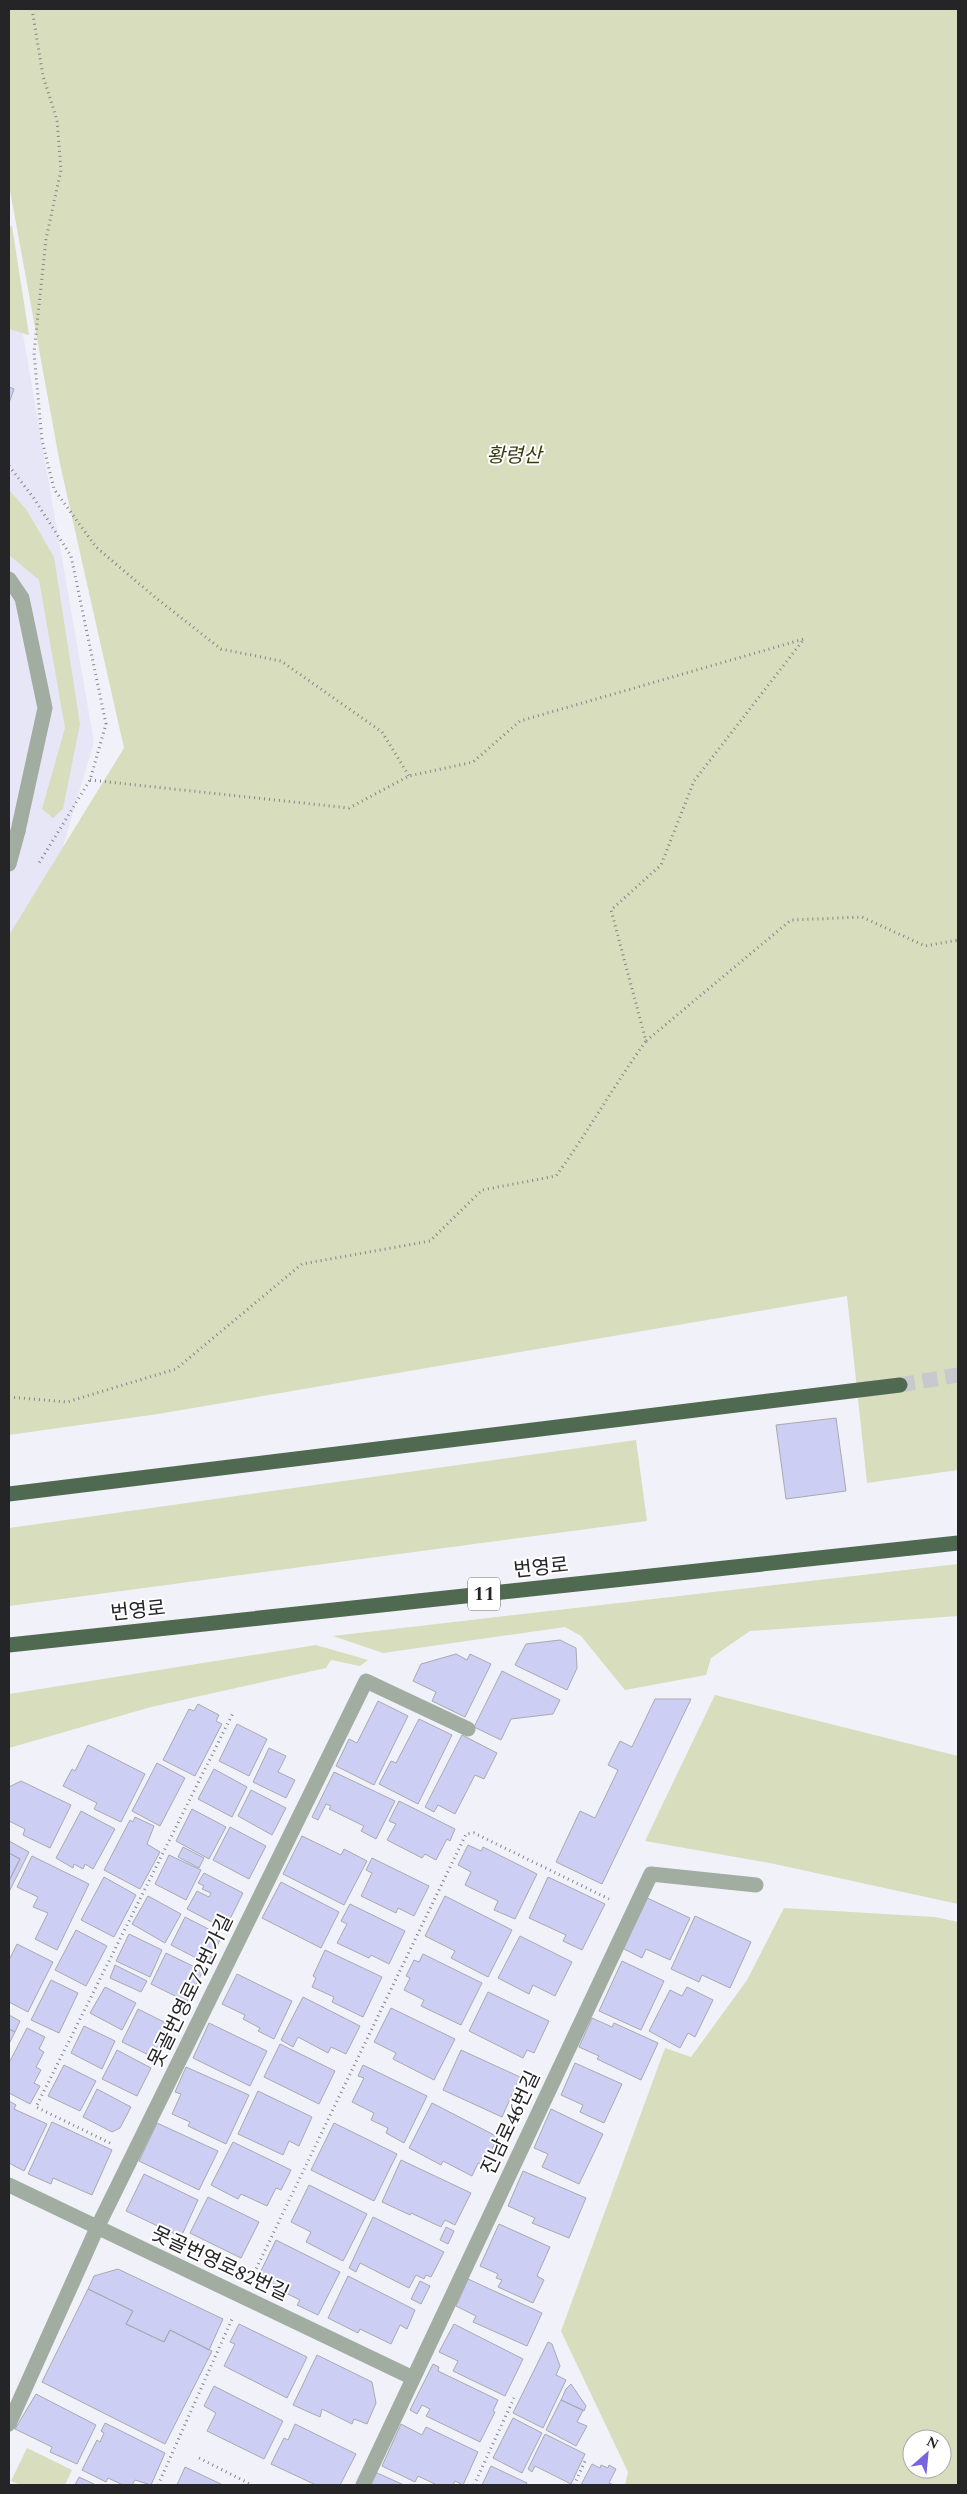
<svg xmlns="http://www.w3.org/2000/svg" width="967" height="2494" viewBox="0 0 967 2494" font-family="Spectral,'Noto Sans KR',serif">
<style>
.built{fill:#e7e6f6}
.green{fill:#d8ddbd;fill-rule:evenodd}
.building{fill:#cdcef4;stroke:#a9a9b1}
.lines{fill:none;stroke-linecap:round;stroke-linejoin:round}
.trunk-tunnel{stroke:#c8c8cf;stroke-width:15;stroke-dasharray:15 8;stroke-linecap:butt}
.path{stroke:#848489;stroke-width:3;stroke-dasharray:1 4;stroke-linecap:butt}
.service{stroke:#a0ada0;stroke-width:15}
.minor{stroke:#a0ada0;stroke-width:15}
.trunk{stroke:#506951;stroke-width:15}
.labels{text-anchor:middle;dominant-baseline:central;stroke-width:4;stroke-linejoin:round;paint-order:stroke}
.shield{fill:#fff;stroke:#666668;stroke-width:1}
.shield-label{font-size:19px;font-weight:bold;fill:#252528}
.park-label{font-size:20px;font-style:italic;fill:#383c0f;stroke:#fff}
.street-label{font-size:20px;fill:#252528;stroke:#fff}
</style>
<rect width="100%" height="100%" fill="#f1f1f9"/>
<path class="built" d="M9 254 94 742 9 1029Z"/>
<path class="green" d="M9 9H958V1470L867 1483 847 1296 158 1414 9 1435V935L124 748 60 464 9 185Z
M12 226 29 335 9 329V227Z
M9 490 26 509 54 557 80 724 63 809 53 818 42 809 65 728 39 580 9 555Z
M636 1440 647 1521 9 1606V1528Z
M958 1564V1616L750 1631 711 1658 706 1675 625 1690 581 1636 565 1627 383 1653 333 1636Z
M316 1645 368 1660 360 1666 331 1660 326 1668 151 1707 9 1748V1694Z
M715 1695 958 1756V1904L770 1863 645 1841Z
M784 1908 935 1917 958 1922V2485H625L628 2472 561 2331 665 2048 691 2057 747 1980ZM912 2439H942V2469H912Z
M27 2448 72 2470 65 2485H21L11 2481Z"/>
<path class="building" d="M9 387 14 389 9 403Z
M836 1418 846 1491 786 1499 776 1425Z
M560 1640 576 1648 577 1668 567 1690 515 1665 526 1644Z
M456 1654 467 1660 470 1654 491 1664 465 1717 432 1701 436 1692 413 1681 421 1664Z
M502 1671 560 1700 553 1714 511 1719 501 1740 474 1727Z
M655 1699H691L602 1884 556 1862 580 1811 595 1818 618 1770 608 1765 620 1741 632 1747Z
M378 1701 408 1716 374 1785 336 1766 349 1739 357 1743Z
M198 1704 219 1715 216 1721 222 1724 195 1776 163 1760 189 1709 194 1711Z
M419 1719 452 1735 418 1804 379 1784 391 1761 396 1763Z
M237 1724 267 1739 249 1776 219 1761Z
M462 1735 497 1753 484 1779 475 1775 455 1814 438 1805 434 1812 425 1807Z
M88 1745 145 1774 121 1822 94 1809 97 1803 63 1786 72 1769 75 1771Z
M269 1748 286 1756 278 1772 295 1780 286 1798 253 1782Z
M157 1763 185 1778 160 1826 132 1811Z
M214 1769 247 1787 232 1817 198 1799Z
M334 1772 395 1801 376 1839 361 1831 364 1826 329 1809 331 1806 326 1804 318 1820 312 1817Z
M21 1781 71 1805 50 1848 23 1835 25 1829 9 1821V1787Z
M251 1790 286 1808 272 1835 238 1816Z
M399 1801 455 1829 450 1841 447 1839 436 1860 425 1854 422 1858 387 1840 396 1824 389 1821Z
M192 1809 226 1827 209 1859 176 1841Z
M81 1811 115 1829 93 1869 85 1864 83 1869 74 1864 73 1868 56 1858Z
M135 1817 154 1826 147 1844 160 1852 140 1889 104 1870 130 1820 133 1822Z
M230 1827 266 1846 249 1879 213 1860Z
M302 1836 341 1855 344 1849 367 1861 344 1905 283 1874Z
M9 1841 29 1852 9 1892V1881L20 1859 9 1853Z
M468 1845 481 1851 483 1847 537 1874 515 1919 494 1910 498 1901 465 1885 471 1872 458 1865Z
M183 1847 204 1858 199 1868 178 1857Z
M9 1853 20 1859 9 1881Z
M169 1855 201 1870 186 1900 155 1884Z
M32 1856 89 1884 57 1950 35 1939 48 1913 33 1907 38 1897 17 1887Z
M372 1858 429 1886 414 1916 398 1908 396 1913 361 1896 372 1873 366 1870Z
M204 1873 243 1893 225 1929 187 1909 197 1891 209 1897 211 1893 202 1889 204 1886 198 1883Z
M104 1877 136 1895 114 1937 81 1920Z
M548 1877 605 1904 582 1950 563 1941 566 1935 529 1918Z
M281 1882 339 1912 321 1948 262 1918Z
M148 1896 181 1914 165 1943 132 1924Z
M445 1896 512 1930 488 1977 451 1958 455 1951 425 1936Z
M645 1897 690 1918 670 1960 646 1949 642 1958 620 1947Z
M350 1904 405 1931 389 1964 371 1955 369 1958 337 1943 347 1924 341 1921Z
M695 1916 751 1942 730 1988 702 1975 699 1982 671 1969Z
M185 1917 222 1936 208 1964 171 1945Z
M76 1930 107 1946 86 1986 55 1970Z
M129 1934 162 1950 150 1977 116 1961Z
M520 1936 572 1962 555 1996 533 1985 529 1994 498 1978Z
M17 1944 53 1962 28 2012 9 2002V1960Z
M325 1950 382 1977 363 2017 332 2002 334 1997 312 1987 316 1978 313 1976Z
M166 1953 203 1971 187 2002 151 1984Z
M423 1954 482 1983 461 2025 421 2006 424 2000 404 1990 410 1978 406 1976 414 1960 419 1962Z
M622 1961 664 1981 641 2030 599 2011Z
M115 1965 147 1981 141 1992 110 1978Z
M237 1974 292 2001 274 2039 258 2031 260 2028 243 2019 245 2015 222 2004Z
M51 1980 78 1993 59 2033 31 2020Z
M105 1987 136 2003 122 2030 90 2013Z
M687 1987 713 2000 695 2037 688 2033 680 2048 649 2031 670 1990 682 1996Z
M488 1992 549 2021 534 2053 527 2050 523 2058 469 2031Z
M303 1997 360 2026 346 2054 331 2047 328 2053 298 2037 293 2047 281 2040Z
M391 2008 455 2039 434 2080 393 2059 396 2053 374 2042Z
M138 2009 166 2023 169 2033 155 2058 122 2042Z
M9 2015 20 2021 15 2032 9 2029Z
M592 2018 612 2027 614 2023 658 2043 641 2080 597 2059 599 2056 579 2047Z
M209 2023 267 2051 250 2086 193 2058Z
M84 2026 115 2041 102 2069 71 2053Z
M27 2028 45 2037 39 2049 44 2052 36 2067 41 2070 34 2083 40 2086 30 2104 9 2093V2063Z
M9 2029 15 2032 9 2044Z
M280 2044 335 2071 319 2104 264 2077Z
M117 2050 151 2068 137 2096 102 2079Z
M461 2050 520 2077 502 2117 443 2090Z
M575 2063 622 2084 604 2123 580 2112 583 2105 561 2095Z
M64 2065 96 2081 80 2111 48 2096Z
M363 2065 427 2096 404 2143 386 2133 388 2128 371 2120 374 2113 352 2102 364 2078 358 2076Z
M186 2067 249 2095 226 2144 188 2126 190 2122 172 2114 181 2094 175 2092Z
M97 2089 131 2107 120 2128 112 2132 83 2117Z
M258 2091 312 2117 299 2146 289 2141 283 2155 238 2134Z
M9 2101 16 2105 14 2109 47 2124 24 2171 9 2163Z
M432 2103 498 2137 484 2166 478 2163 472 2176 443 2161 441 2165 409 2148Z
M551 2109 603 2134 579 2184 542 2167 548 2154 534 2148Z
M52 2122 112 2150 92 2195 53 2178 51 2184 28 2174Z
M157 2123 218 2151 199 2190 139 2161Z
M334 2123 397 2154 374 2201 311 2170Z
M233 2142 291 2170 281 2190 276 2188 267 2206 241 2194 238 2199 211 2185Z
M401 2160 471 2193 455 2225 445 2220 441 2227 411 2213 410 2215 382 2202Z
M523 2171 586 2198 569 2238 532 2223 535 2218 508 2206Z
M144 2174 198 2200 181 2237 126 2211Z
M309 2185 367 2214 343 2261 306 2242 311 2232 291 2222Z
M208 2197 259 2222 241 2258 190 2233Z
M373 2217 444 2252 431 2277 426 2275 424 2279 416 2275 409 2288 360 2263 356 2272 349 2268Z
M499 2224 550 2247 537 2276 544 2280 533 2303 498 2287 502 2280 496 2278 498 2274 480 2266Z
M446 2227 454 2231 448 2244 440 2240Z
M276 2240 340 2272 318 2315 297 2305 300 2300 257 2279Z
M118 2269 223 2319 209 2350 170 2330 164 2342 126 2324 133 2311 88 2289 94 2276Z
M348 2276 415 2310 407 2329 400 2325 391 2344 360 2329 358 2333 328 2318Z
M468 2279 542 2313 527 2346 473 2322 476 2316 456 2306Z
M420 2281 430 2286 421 2304 411 2299Z
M88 2289 133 2311 126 2324 164 2342 170 2330 212 2351 165 2444 42 2382Z
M239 2324 307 2357 287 2398 224 2366 235 2344 230 2342Z
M454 2324 523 2359 505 2396 453 2371 458 2361 439 2352Z
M548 2342 552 2344 560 2366 556 2375 566 2380 543 2428 513 2413Z
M317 2355 372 2382 376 2403 367 2424 354 2419 352 2424 322 2409 320 2417 293 2405Z
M433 2364 439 2367 438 2371 498 2400 493 2411 495 2412 480 2442 426 2416 430 2409 422 2405 417 2414 410 2410Z
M571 2384 586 2406 584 2411 561 2400 566 2389Z
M214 2386 283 2421 264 2459 207 2431 216 2413 204 2406Z
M36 2394 96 2425 77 2464 50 2452 52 2447 15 2429Z
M561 2400 583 2410 577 2422 587 2426 576 2446 546 2430Z
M513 2418 542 2433 522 2473 493 2458Z
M105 2423 165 2453 151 2485 135 2480 132 2485H123L108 2478 106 2482 82 2470 97 2440 100 2442 104 2433 101 2431Z
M295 2424 356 2454 340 2485H316L271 2464 284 2438 288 2440Z
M401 2424 422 2435 426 2427 478 2452 463 2485 455 2481 453 2485H437L418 2476 415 2482 382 2466Z
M545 2434 585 2454 571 2484 535 2466 532 2472 528 2469Z
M592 2464 600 2468 601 2465 608 2468 609 2465 616 2469 609 2483 614 2485H581Z
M491 2466 527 2483 526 2485H482Z
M185 2467 223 2485H177Z
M375 2472 404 2485H369Z
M79 2477 96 2485H75Z"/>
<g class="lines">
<path class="trunk-tunnel" d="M900 1385 958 1375"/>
<path class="path" d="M32 9 43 76 57 120 61 170 46 239 34 353 42 440 54 489 96 547 156 598 221 649 281 661 382 732 409 776
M9 466 33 497 71 556 106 724 90 780 39 863
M90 780 349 808 409 776 473 762 520 721 804 639 694 781 661 865 611 910 646 1041 791 920 862 917 925 946 958 940
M9 1397 67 1402 176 1369 302 1264 430 1241 482 1190 556 1176C588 1132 614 1085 646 1041
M110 2143 36 2107 234 1711
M254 2273 466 1834 474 1833 609 1899
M199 2458 252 2485
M158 2485 232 2319
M474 2485 514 2398
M574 2485 586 2459"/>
<path class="service" d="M9 579 22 598 45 708 18 831"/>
<path class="minor" d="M9 864 18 831
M9 2185 413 2378
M9 2424 97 2228 366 1681 468 1729
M363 2485 651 1874 756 1885"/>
<path class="trunk" d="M9 1494 900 1385
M9 1645 958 1543"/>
</g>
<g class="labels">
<rect class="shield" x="468" y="1577.5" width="32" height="33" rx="4"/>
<g class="shield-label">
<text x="484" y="1594">11</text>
</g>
<g class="park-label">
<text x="514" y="456">황령산</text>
</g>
<g class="street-label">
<text transform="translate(541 1568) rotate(-6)">번영로</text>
<text transform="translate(138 1611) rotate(-6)">번영로</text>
<text transform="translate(191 1991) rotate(-64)">못골번영로72번가길</text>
<text transform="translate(511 2123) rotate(-65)">진남로46번길</text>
<text transform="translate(220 2264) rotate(25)">못골번영로82번길</text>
</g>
</g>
<rect width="967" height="2494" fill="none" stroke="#252528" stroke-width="20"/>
<g transform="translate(927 2454) rotate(27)"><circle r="24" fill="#ffffff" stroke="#a8a8a9"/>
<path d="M0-4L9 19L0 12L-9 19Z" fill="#7a63de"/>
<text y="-8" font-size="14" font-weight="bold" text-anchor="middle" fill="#252528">N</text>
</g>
</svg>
